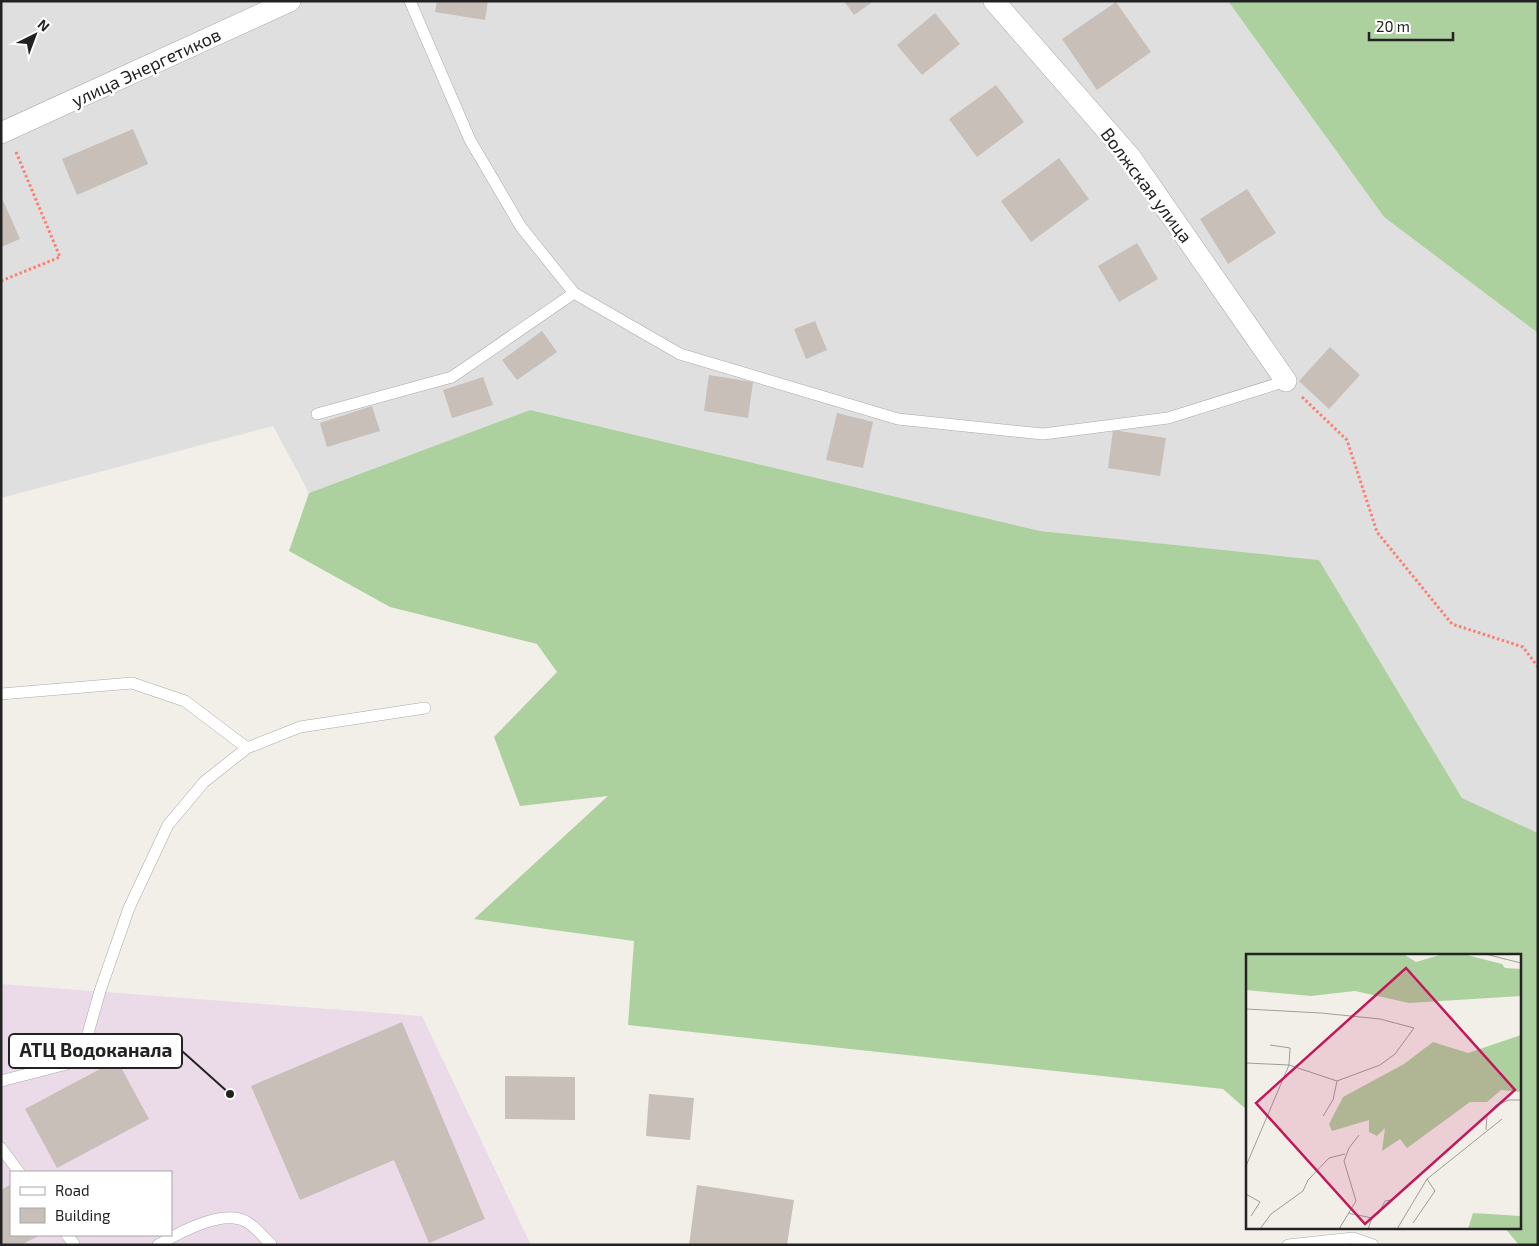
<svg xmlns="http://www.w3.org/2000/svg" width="1539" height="1246" viewBox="0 0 1539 1246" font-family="'Exo 2',sans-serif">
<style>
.residential{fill:#e0dfdf}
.industrial{fill:#ebdbe8;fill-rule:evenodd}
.forest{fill:#add19e}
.building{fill:#c7bfb8}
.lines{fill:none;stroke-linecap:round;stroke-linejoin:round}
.service-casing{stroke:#a9a9a9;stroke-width:12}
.minor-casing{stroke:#a9a9a9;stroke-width:22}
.path{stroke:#fa8072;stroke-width:3;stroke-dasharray:2.5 2.5;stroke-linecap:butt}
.service{stroke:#fff;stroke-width:11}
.minor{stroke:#fff;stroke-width:21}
.labels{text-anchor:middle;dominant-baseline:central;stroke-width:5;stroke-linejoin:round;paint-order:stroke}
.street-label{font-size:18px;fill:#222;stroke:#fff}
.inset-road{fill:none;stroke:#9f9d99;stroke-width:1}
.view{fill:#c2185b;fill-opacity:0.15;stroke:#c2185b;stroke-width:2.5}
.inset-edge{fill:none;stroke:#222;stroke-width:2.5}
.leader{fill:none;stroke:#222;stroke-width:2}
.callout-dot{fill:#222;stroke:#fff;stroke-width:2}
.callout{fill:#fff;stroke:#222;stroke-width:2}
.callout-label{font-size:19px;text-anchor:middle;font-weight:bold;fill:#222}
</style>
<rect width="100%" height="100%" fill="#f2efe9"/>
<path class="residential" d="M1 1H1228L1384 217 1538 333V833L1462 798 1319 560 1040 531 530 410 309 493 273 426 1 498Z"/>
<path class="industrial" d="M1 984 422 1016 531 1245H1ZM11 1172H171V1235H11Z"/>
<path class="forest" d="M1228 1H1538V333L1384 217Z
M530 410 1040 531 1319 560 1462 798 1538 833V1245H1519L1504 1227H1520V955H1248V1111L1223 1089 628 1025 634 941 474 919 608 796 520 806 494 737 557 672 537 644 390 607 289 551 309 493Z"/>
<path class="building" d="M437 1H488L485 20 435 12Z
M844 1H874L854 15Z
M1116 2 1151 52 1097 90 1062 39Z
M935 13 960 44 922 75 897 45Z
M996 85 1024 122 977 157 949 119Z
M133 129 148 164 77 195 62 159Z
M1059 158 1089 199 1031 242 1001 201Z
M1247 189 1276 233 1228 264 1200 219Z
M1 196 20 239 1 247Z
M1137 243 1158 279 1119 302 1098 266Z
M815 321 827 350 806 359 794 329Z
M542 331 557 352 517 380 502 360Z
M1330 347 1360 375 1329 409 1299 381Z
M709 375 753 382 748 418 704 411Z
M483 377 493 405 452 418 443 390Z
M372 406 380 431 327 447 320 423Z
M837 413 873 422 863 468 826 460Z
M1113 430 1166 438 1160 476 1108 468Z
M402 1022 485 1219 429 1243 394 1160 300 1200 251 1086Z
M117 1060 149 1119 57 1168 25 1109Z
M505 1076 575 1077V1120L505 1119Z
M649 1094 694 1098 690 1140 646 1136Z
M11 1184V1235H40L21 1245H1V1190Z
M697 1185 794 1200 787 1245H689Z"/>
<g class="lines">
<defs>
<path id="service" d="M410 1 470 140 521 227 574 293 680 354 898 419 1043 434 1168 418 1286 381
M317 414 452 377 574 293
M1 694 132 683 185 701 247 748
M1 1081 67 1064 85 1044 100 991 129 908 168 825 204 782 247 748 300 727 425 708
M1 1148 19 1172
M67 1235 74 1244
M158 1245C178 1233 222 1209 245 1221 254 1225 263 1237 271 1244
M1288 1245 1353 1238 1373 1245"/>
<path id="minor" d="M994 1 1131 158 1286 381
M1 133 290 1"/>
</defs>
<use href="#service" class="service-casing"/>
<use href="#minor" class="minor-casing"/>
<path class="path" d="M1 281 60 257 16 152
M1302 397 1347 440 1377 532 1452 624 1523 647 1538 667"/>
<use href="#service" class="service"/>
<use href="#minor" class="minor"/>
</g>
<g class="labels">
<g class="street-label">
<text transform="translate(146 67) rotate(-25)">улица Энергетиков</text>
<text transform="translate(1147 185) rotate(53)">Волжская улица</text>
</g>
</g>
<g transform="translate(1246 954)">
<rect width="275" height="275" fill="#f2efe9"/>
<path d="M0 0H157L170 8 197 0H217L256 10 259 14 275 15V42L163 49 109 37 65 42 0 36ZM275 81V138L255 136 241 148H224L161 194 154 185 136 197 139 174 131 182 123 178V166L86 177 83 170 97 143 158 110 187 88 222 99ZM227 259 275 262V275H222Z" fill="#add19e"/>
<path class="inset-road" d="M239 0 275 9M0 55 75 59 134 65 168 74 149 100 134 111 91 127 43 111 44 94 24 91M0 109 43 111 0 212M77 162 87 146 91 127M240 176 241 161 250 151 263 146H275M0 240 14 248 5 262M102 259 126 264M167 269 189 237 181 225M14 275 25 260 57 237 62 226 83 204 99 200M93 275 110 247 98 207 103 194 113 181M122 275 126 264 133 259 139 247 145 246M151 275 181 225 256 165"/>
<path class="view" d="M160 14 269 136 119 270 10 149Z"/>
<rect width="275" height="275" class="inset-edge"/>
</g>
<path class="leader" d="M230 1094L182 1051"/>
<circle class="callout-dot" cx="230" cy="1094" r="5"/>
<rect class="callout" x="9" y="1034" width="173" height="34" rx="5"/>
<g class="callout-label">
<text x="96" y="1057">АТЦ Водоканала</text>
</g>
<rect width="1539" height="1246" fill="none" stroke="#222222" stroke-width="5"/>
<rect x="10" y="1171" width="162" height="65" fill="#ffffff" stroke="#a7a7a7"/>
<rect x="20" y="1187" width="25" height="8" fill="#ffffff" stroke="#a7a7a7"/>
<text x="55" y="1196" font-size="15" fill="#222222">Road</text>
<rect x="20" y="1208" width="25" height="15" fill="#c7bfb8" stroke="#a7a7a7"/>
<text x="55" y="1221" font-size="15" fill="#222222">Building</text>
<g transform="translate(35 35) rotate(42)" stroke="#ffffff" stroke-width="4" paint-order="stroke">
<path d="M0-4L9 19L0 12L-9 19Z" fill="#222222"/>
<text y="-8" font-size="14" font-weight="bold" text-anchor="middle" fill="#222222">N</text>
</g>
<path d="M1369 32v8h84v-8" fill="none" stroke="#222222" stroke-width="2.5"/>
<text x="1376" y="32" font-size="15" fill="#222222" stroke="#ffffff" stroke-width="4" paint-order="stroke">20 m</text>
</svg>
